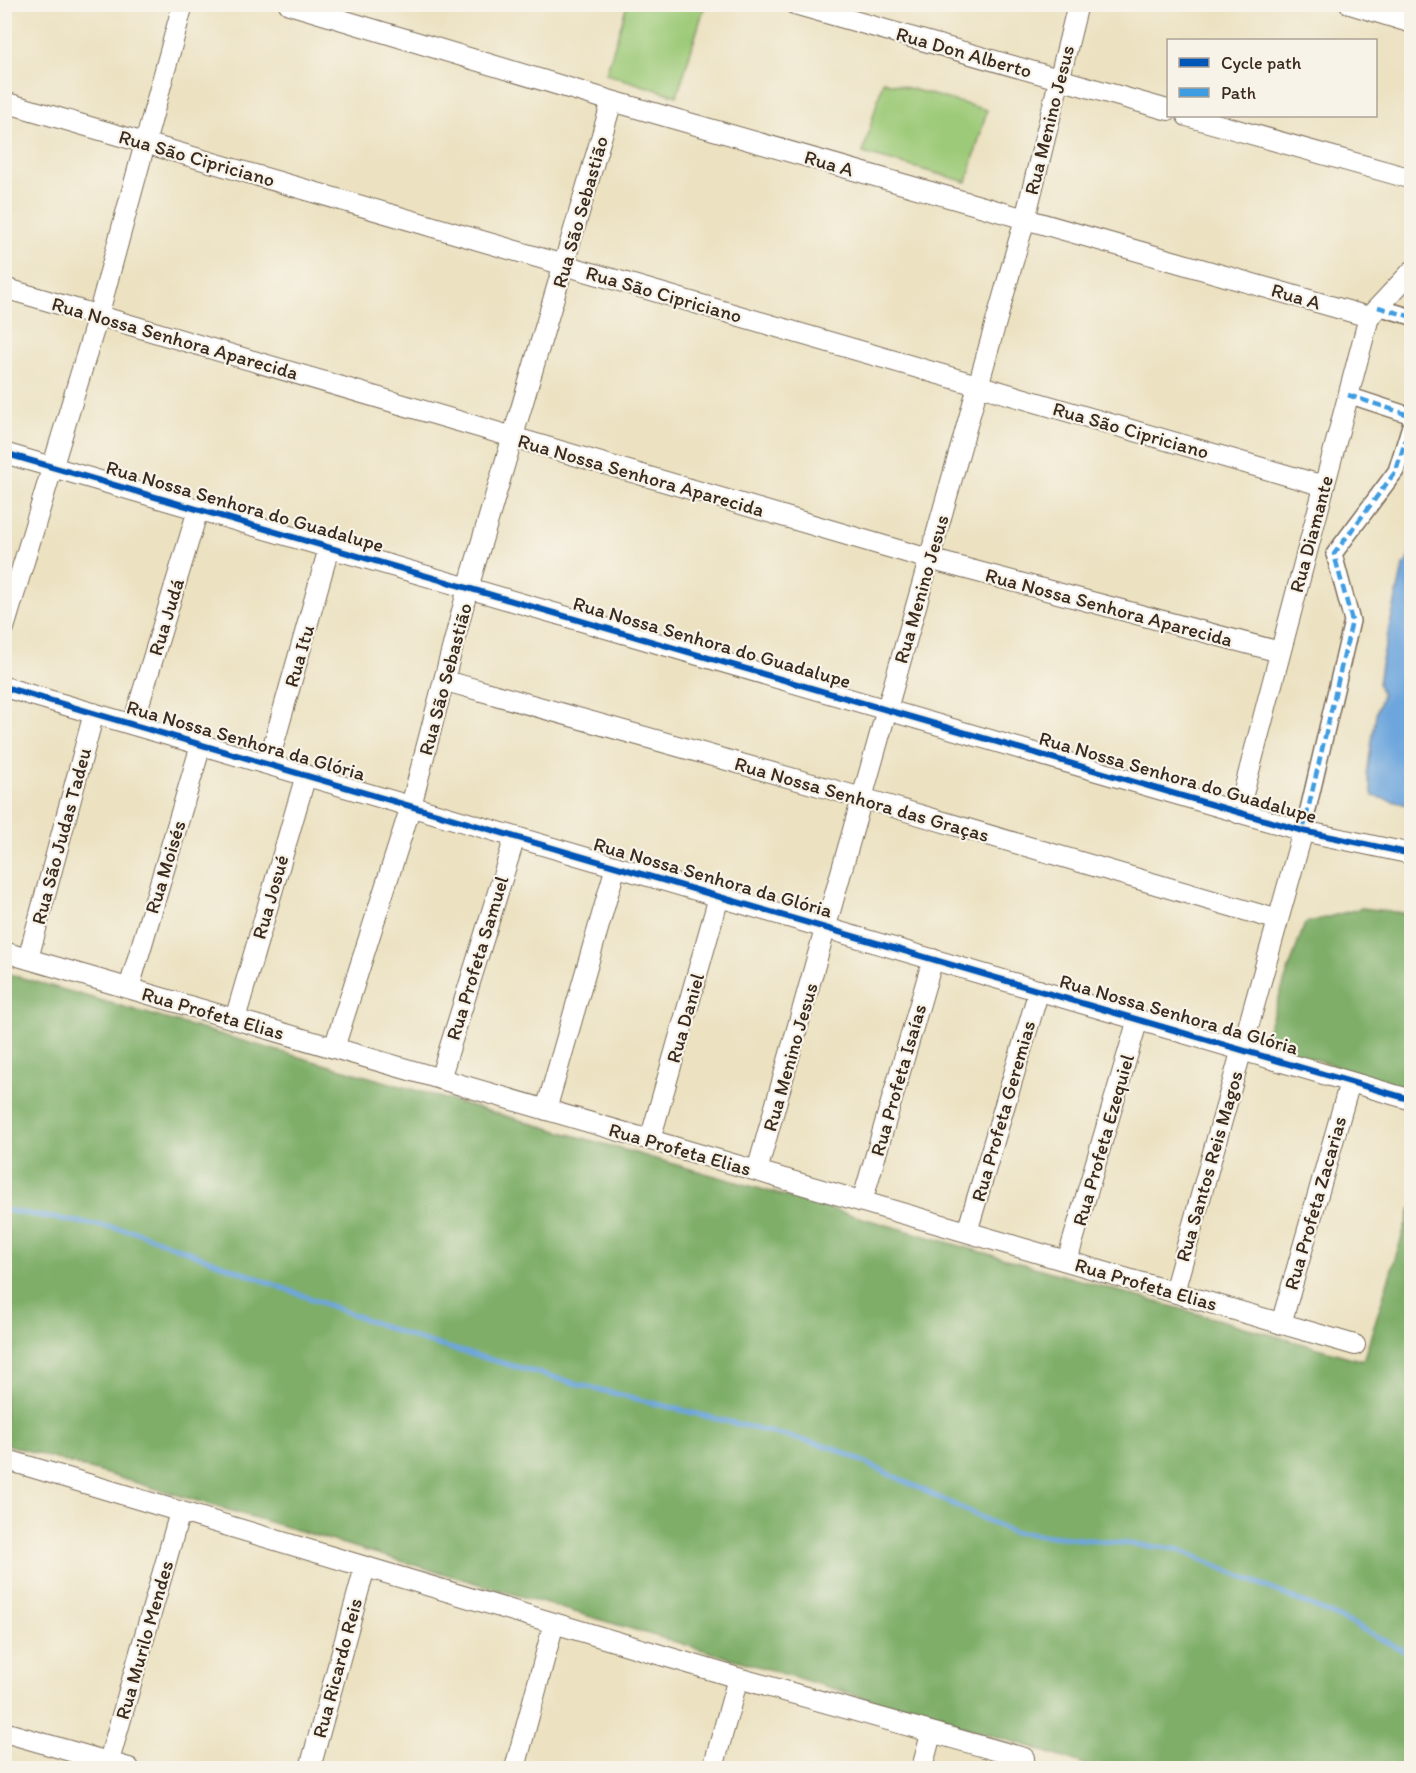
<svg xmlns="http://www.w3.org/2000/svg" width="1416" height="1773" viewBox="0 0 1416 1773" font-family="Itim,sans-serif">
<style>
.green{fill:#9dca78;stroke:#6c7a4b;stroke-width:1.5}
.forest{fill:#7eae68;stroke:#5c6c43;stroke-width:1.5}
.water{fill:#6da6dd;stroke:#54687e;stroke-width:1.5}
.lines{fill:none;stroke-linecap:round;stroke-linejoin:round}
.stream{stroke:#6da6dd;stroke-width:5}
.pedestrian-casing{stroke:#796a57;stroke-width:18}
.minor-casing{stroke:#796a57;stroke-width:22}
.pedestrian{stroke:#fff;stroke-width:15}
.minor{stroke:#fff;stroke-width:20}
.quiet{stroke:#3f9ce0;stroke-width:4.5;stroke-dasharray:9 4.5;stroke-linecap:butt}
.cycleway-casing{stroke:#f7f3e8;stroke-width:10}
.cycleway{stroke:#0057b8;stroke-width:6}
.labels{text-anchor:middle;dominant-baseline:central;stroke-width:4.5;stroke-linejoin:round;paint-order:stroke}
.street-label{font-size:20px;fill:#3b2a1e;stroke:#f7f3e8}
</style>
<rect width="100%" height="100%" fill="#f7f3e8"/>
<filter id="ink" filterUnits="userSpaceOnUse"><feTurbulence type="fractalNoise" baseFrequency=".0167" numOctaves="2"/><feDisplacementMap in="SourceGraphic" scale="12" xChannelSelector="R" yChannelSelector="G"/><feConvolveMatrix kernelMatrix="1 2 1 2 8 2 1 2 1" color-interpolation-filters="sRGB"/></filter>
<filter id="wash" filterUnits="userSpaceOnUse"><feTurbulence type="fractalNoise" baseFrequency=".008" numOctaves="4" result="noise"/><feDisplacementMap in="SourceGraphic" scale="24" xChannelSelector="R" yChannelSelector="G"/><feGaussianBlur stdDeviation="1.35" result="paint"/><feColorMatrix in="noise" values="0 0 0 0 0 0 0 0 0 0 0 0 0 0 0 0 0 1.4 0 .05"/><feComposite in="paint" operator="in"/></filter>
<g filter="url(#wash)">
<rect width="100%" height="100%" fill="#ece2c2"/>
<path class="green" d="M627 5H705L677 96 606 74Z
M883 81 987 110 967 182 863 153Z"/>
<path class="forest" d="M1362 908 1411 914V1090L1263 1043 1305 923Z
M5 973 1363 1361 1411 1208V1768H1093L1028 1746 5 1444Z"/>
<path class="water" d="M1411 554V806L1373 796 1367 774 1376 714 1382 695 1378 684 1381 665 1403 567Z"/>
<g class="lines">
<path class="stream" d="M4 1210 134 1231 417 1339 581 1385 834 1448 1012 1532 1178 1549 1351 1623 1412 1655"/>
</g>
</g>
<g filter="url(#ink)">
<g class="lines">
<defs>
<path id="pedestrian" d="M1378 307 1412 317
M1348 395 1412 416
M1303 831 1352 621 1334 554 1396 471 1412 419"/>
<path id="minor" d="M289 4 612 101 1369 317
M794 4 1168 110
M1350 4 1412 23
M4 102 1324 486
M1187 116 1412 179
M4 288 929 559 1280 652
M4 453 1303 831 1412 854
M4 628 98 316 183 4
M446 681 862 798 1278 920
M4 687 1412 1100
M133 724 198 510
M268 764 329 548
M1238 813 1369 317 1412 271
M4 952 1355 1345
M28 959 94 713
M129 988 201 745
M235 1019 306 775
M334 1048 411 806 468 588 612 101
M440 1079 515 837
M546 1110 616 866
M650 1140 719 897
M757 1171 1025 219 1078 4
M862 1202 933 959
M967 1232 1039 990
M1067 1261 1138 1019
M1174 1292 1303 831
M1281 1324 1350 1082
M4 1459 738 1678 1024 1758
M4 1732 129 1768
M107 1768 180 1512
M310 1768 365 1567
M515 1768 554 1623
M713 1768 738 1678
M922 1768 931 1734"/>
</defs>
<use href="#pedestrian" class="pedestrian-casing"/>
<use href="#minor" class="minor-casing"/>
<use href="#pedestrian" class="pedestrian"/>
<use href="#minor" class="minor"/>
<path class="quiet" d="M1378 307 1412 317
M1348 395 1412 416
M1303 831 1352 621 1334 554 1396 471 1412 419"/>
<defs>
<path id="cycleway" d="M4 453 1303 831 1412 854
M4 687 1412 1100"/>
</defs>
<use href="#cycleway" class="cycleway-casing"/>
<use href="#cycleway" class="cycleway"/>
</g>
</g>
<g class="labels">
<g class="street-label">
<text transform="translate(964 52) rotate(16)">Rua Don Alberto</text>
<text transform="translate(1049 120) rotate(-76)">Rua Menino Jesus</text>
<text transform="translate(197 158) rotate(16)">Rua São Cipriciano</text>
<text transform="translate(829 163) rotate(16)">Rua A</text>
<text transform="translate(580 212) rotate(-74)">Rua São Sebastião</text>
<text transform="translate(664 294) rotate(16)">Rua São Cipriciano</text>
<text transform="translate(1296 296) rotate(16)">Rua A</text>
<text transform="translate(175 338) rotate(16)">Rua Nossa Senhora Aparecida</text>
<text transform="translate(1131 430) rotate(16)">Rua São Cipriciano</text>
<text transform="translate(641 475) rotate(16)">Rua Nossa Senhora Aparecida</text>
<text transform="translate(245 506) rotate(16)">Rua Nossa Senhora do Guadalupe</text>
<text transform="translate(1311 534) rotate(-75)">Rua Diamante</text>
<text transform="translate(921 589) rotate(-74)">Rua Menino Jesus</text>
<text transform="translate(1109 607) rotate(15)">Rua Nossa Senhora Aparecida</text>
<text transform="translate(166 617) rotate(-73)">Rua Judá</text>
<text transform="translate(712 642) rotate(16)">Rua Nossa Senhora do Guadalupe</text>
<text transform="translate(299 656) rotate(-74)">Rua Itu</text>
<text transform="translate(445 679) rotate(-75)">Rua São Sebastião</text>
<text transform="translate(246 740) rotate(16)">Rua Nossa Senhora da Glória</text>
<text transform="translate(1178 777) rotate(16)">Rua Nossa Senhora do Guadalupe</text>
<text transform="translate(862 799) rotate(16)">Rua Nossa Senhora das Graças</text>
<text transform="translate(61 836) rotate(-75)">Rua São Judas Tadeu</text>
<text transform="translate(165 867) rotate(-73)">Rua Moisés</text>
<text transform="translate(713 877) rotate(16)">Rua Nossa Senhora da Glória</text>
<text transform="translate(270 897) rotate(-74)">Rua Josué</text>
<text transform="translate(477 958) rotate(-73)">Rua Profeta Samuel</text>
<text transform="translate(213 1013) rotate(16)">Rua Profeta Elias</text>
<text transform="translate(1179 1014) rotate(16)">Rua Nossa Senhora da Glória</text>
<text transform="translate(685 1018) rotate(-74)">Rua Daniel</text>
<text transform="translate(790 1057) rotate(-74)">Rua Menino Jesus</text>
<text transform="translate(898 1080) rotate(-74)">Rua Profeta Isaías</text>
<text transform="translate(1003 1111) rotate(-74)">Rua Profeta Geremias</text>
<text transform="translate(1103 1140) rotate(-74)">Rua Profeta Ezequiel</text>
<text transform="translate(680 1149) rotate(16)">Rua Profeta Elias</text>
<text transform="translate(1209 1166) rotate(-74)">Rua Santos Reis Magos</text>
<text transform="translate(1315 1203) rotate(-74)">Rua Profeta Zacarias</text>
<text transform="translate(1146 1284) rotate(16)">Rua Profeta Elias</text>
<text transform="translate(144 1640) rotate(-74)">Rua Murilo Mendes</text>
<text transform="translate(337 1668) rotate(-75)">Rua Ricardo Reis</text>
</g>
</g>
<rect width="1416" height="1773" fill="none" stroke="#f7f3e8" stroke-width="24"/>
<rect x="1167" y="39" width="210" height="78" fill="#f7f3e8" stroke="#aca397" stroke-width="1.5"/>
<rect x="1179" y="58" width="30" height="9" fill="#0057b8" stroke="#aca397" stroke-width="1.5"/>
<text x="1221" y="69" font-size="18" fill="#3b2a1e">Cycle path</text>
<rect x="1179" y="88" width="30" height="9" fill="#3f9ce0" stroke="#aca397" stroke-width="1.5"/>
<text x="1221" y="99" font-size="18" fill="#3b2a1e">Path</text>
</svg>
